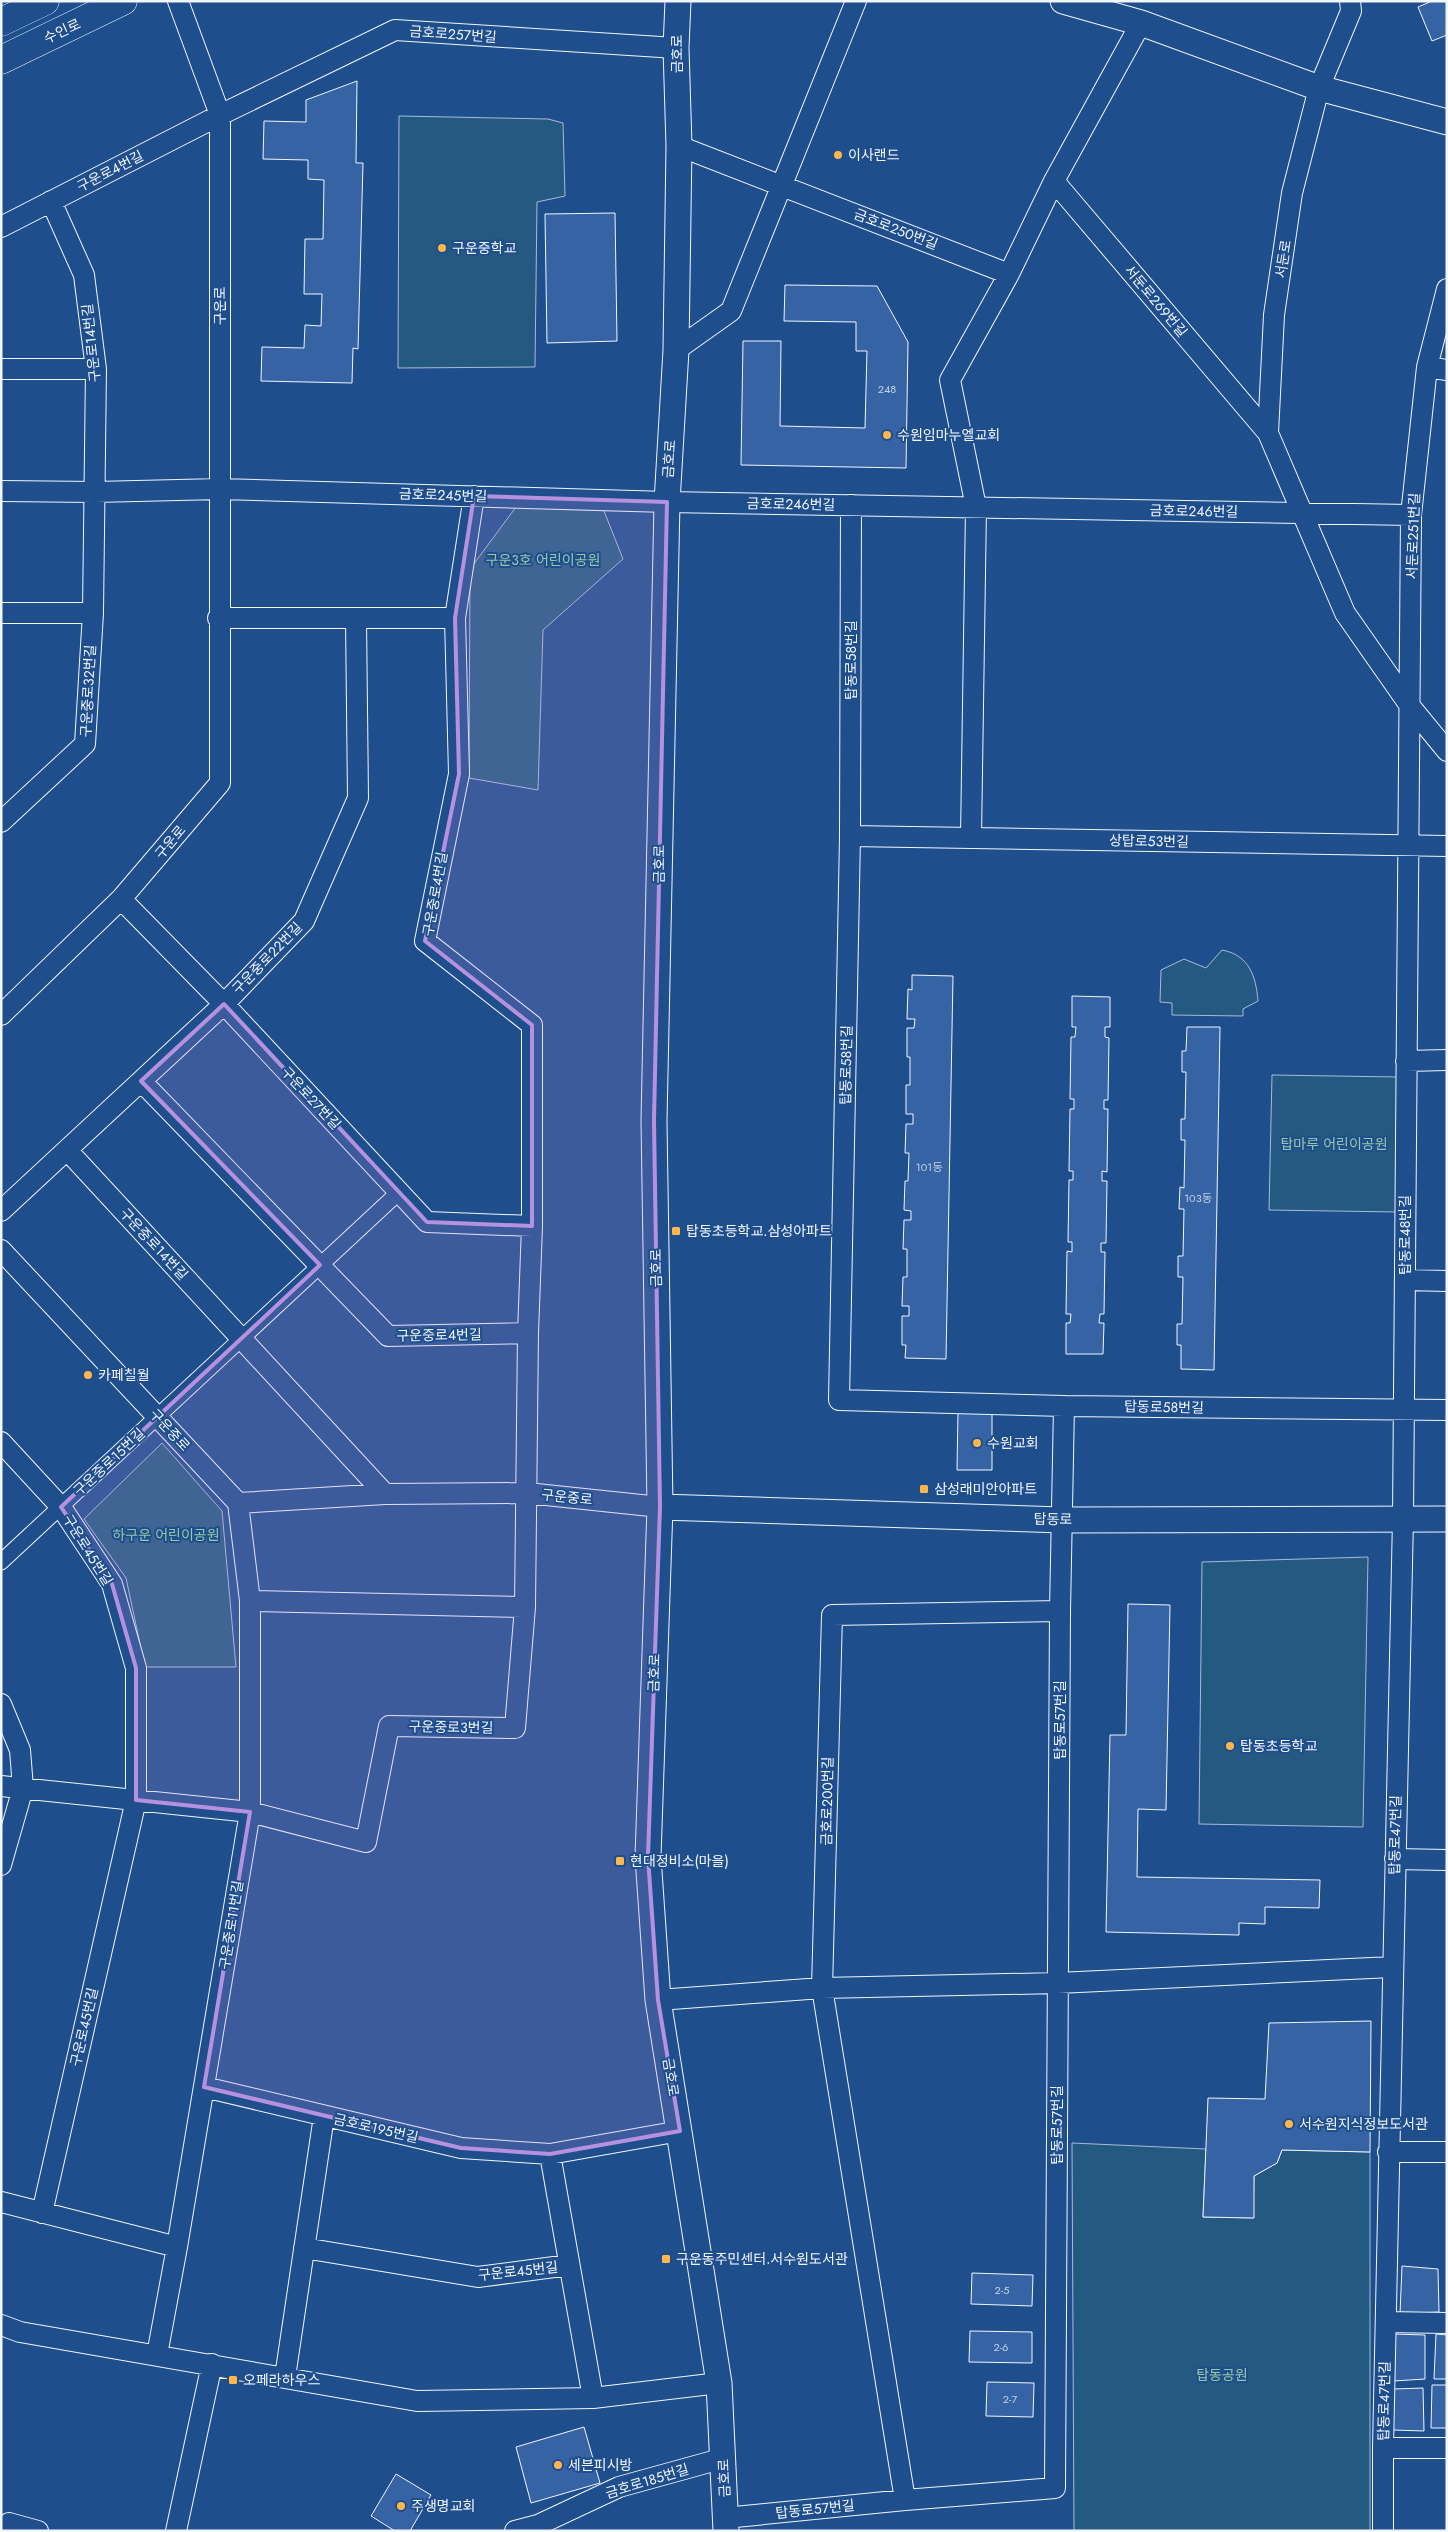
<svg xmlns="http://www.w3.org/2000/svg" width="1448" height="2532" viewBox="0 0 1448 2532" font-family="Jost,'Noto Sans KR',sans-serif">
<style>
.green{fill:#245a82;stroke:#a8bbd7}
.building{fill:#3563a3;stroke:#f2f6ff}
.lines{fill:none;stroke-linecap:round;stroke-linejoin:round}
.pedestrian-casing{stroke:#f2f6ff;stroke-width:17}
.minor-casing{stroke:#f2f6ff;stroke-width:22}
.tertiary-casing{stroke:#f2f6ff;stroke-width:27}
.primary-casing{stroke:#f2f6ff;stroke-width:29}
.pedestrian{stroke:#1f4e8c;stroke-width:15}
.minor{stroke:#1f4e8c;stroke-width:20}
.tertiary{stroke:#1f4e8c;stroke-width:25}
.primary{stroke:#1f4e8c;stroke-width:28}
.marked{fill:#b691df;fill-opacity:0.2;stroke:#b691df;stroke-width:4;stroke-linejoin:round}
.poi-dot{fill:#ffb74d;stroke:#1f4e8c;stroke-width:2}
.labels{text-anchor:middle;dominant-baseline:central;stroke-width:4;stroke-linejoin:round;paint-order:stroke}
.number-label{font-size:11px;fill:#c3d1e8}
.street-label{font-size:14px;fill:#f2f6ff;stroke:#1f4e8c}
.poi-label{font-size:14px;fill:#f2f6ff;stroke:#1f4e8c;text-anchor:start}
.park-label{font-size:14px;fill:#97c8a6;stroke:#1f4e8c}
</style>
<rect width="100%" height="100%" fill="#1f4e8c"/>
<path class="green" d="M399 116 548 119 563 123 565 196 537 202 535 367 398 368Z
M602 506 623 559 543 630 538 790 469 778 470 569 516 507Z
M1222 950C1249 955 1256 976 1258 1001L1243 1009V1016L1172 1015V1003L1160 1002 1161 970 1184 959 1206 968Z
M1272 1075 1399 1077 1397 1212 1269 1210Z
M162 1443 222 1511 236 1667H145L126 1578 84 1519Z
M1368 1557 1363 1827 1199 1824 1202 1562Z
M1072 2143 1206 2149 1203 2217 1253 2218 1254 2176 1277 2163 1282 2150 1370 2152V2531H1074Z"/>
<path class="building" d="M1432 1H1447V35L1432 41 1418 7Z
M357 81 356 163H363L358 349 353 348 352 383 261 381 262 347 304 348 305 325 321 326 322 294H304L305 239H323L324 180 308 179V160L263 159 264 121 306 122V100Z
M615 213 617 341 547 343 545 214Z
M785 285 877 286 908 342 906 468 741 465 743 341H781L780 426 865 428 867 351H856V322L784 321Z
M912 975 953 976 946 1359 905 1358 906 1345H902V1316H909V1306H902L903 1277H907V1249H903L904 1220H911V1211L904 1210 905 1181H908L909 1153H905L906 1124H913V1114H906V1085H910V1057H907V1028H914L915 1019H907L908 989 912 990Z
M1072 996 1110 997V1027H1105V1037L1109 1038 1108 1100H1104V1109H1108L1107 1172 1102 1171V1181H1107L1106 1243H1101V1252H1105L1104 1314H1100L1099 1323H1104L1103 1354H1066V1323H1070L1071 1314H1066L1067 1251 1072 1252V1242H1068L1069 1180H1073V1171H1069L1070 1109H1074V1099H1070L1071 1037H1075L1076 1027H1072Z
M1187 1027H1220L1214 1370 1181 1369V1345H1177V1324H1182L1183 1277H1178V1256H1183L1184 1209H1179L1180 1187 1184 1188 1185 1140H1181V1119H1185L1186 1072H1182V1051H1186Z
M958 1411H992V1470H957Z
M1128 1604 1170 1605 1166 1810 1138 1809 1137 1877 1320 1880 1319 1908 1265 1907V1924L1239 1923V1935L1106 1932 1110 1735H1126Z
M1371 2021 1370 2152 1282 2150 1277 2163 1254 2176V2218L1203 2217 1208 2098 1265 2099 1269 2023Z
M1402 2266 1438 2269 1439 2312 1400 2314Z
M972 2273 1033 2275 1032 2306 971 2304Z
M970 2331 1032 2332V2363L969 2362Z
M1393 2334 1425 2335V2379L1393 2381Z
M1436 2334 1447 2335V2379H1434Z
M987 2382 1034 2383 1033 2417 986 2416Z
M1432 2385H1447V2428H1431Z
M1423 2388 1424 2431 1393 2430 1394 2389Z
M584 2427 600 2483 531 2503 516 2447Z
M396 2474 431 2495 410 2531H395L371 2516Z"/>
<g class="lines">
<defs>
<path id="pedestrian" d="M1 1562 398 1193"/>
<path id="minor" d="M679 146 1009 274
M1054 181 1268 433 1345 613 1410 706 1447 751
M1 227 220 115 395 30 676 48
M1447 289 1427 367 1411 515 1403 1518 1383 2448H1447
M676 350 731 311 856 1
M1427 367 1447 370
M1 369H96
M1268 433 1274 315 1292 193 1319 88 1351 11 1350 1
M1 491 95 492 220 489 667 502 1411 515
M1 613H93
M218 618H455
M1 822 85 744 93 613 96 369 84 275 51 201
M850 836 1447 846
M971 838 976 507 950 380 1009 274 1054 181 1141 23
M121 899 224 1004 427 1222 532 1226
M1 1015 121 899 220 783V115L178 1
M1406 1061 1447 1060
M141 1081 388 1336 528 1333
M67 1150 385 1494
M1 1211 224 1004 304 921 358 798 356 618
M1 1250 238 1503 385 1494 527 1493 660 1507
M1405 1280 1447 1281
M1064 1406 1447 1410
M1 1442 61 1507 112 1584 136 1668V1800L42 2213
M250 1601 525 1607
M1 1704 20 1750 23 1788 1 1865
M1 1786 250 1812 366 1842 389 1726 515 1728 525 1607 528 1333 532 1226V1025L425 941 459 774 455 618 474 496
M1395 1859 1447 1860
M658 2000 822 1988 1058 1983 1392 1967
M204 2087 461 2148 550 2154 680 2131
M1388 2152H1447
M550 2154 593 2398
M1 2202 177 2247
M304 2248 478 2277 569 2265
M1386 2322 1447 2323
M1 2325 20 2332 417 2401 593 2398 719 2383
M157 2355 177 2247 250 1812V1601L238 1503
M285 2377 324 2116
M905 2500 822 1988 832 1615 1060 1611
M725 2518 905 2500 1055 2488 1060 1611 1064 1406 839 1400 850 836 851 505
M7 2531 9 2523 38 2531
M176 2531 212 2364
M515 2531 538 2525 619 2487 724 2458
M1383 2531V2448"/>
<path id="tertiary" d="M678 1 676 48 679 146 676 350 667 502 654 1121 660 1507 648 1857 658 2000 719 2383 726 2531
M1063 1 1141 23 1319 88 1447 122
M660 1507 1063 1520 1447 1519"/>
<path id="primary" d="M1 22 45 1
M1 60 123 1"/>
</defs>
<use href="#pedestrian" class="pedestrian-casing"/>
<use href="#minor" class="minor-casing"/>
<use href="#tertiary" class="tertiary-casing"/>
<use href="#primary" class="primary-casing"/>
<use href="#pedestrian" class="pedestrian"/>
<use href="#minor" class="minor"/>
<use href="#tertiary" class="tertiary"/>
<use href="#primary" class="primary"/>
</g>
<path class="marked" d="M474 496 667 502 654 1121 660 1507 648 1857 658 2000 680 2131 550 2154 461 2148 204 2087 250 1812 136 1800V1668L112 1584 61 1507 320 1265 141 1081 224 1004 427 1222 532 1226V1025L425 941 459 774 455 618Z"/>
<g class="poi-dot">
<circle cx="838" cy="155" r="5"/>
<circle cx="442" cy="248" r="5"/>
<circle cx="887" cy="435" r="5"/>
<rect x="671" y="1226" width="10" height="10" rx="2.5"/>
<circle cx="88" cy="1375" r="5"/>
<circle cx="977" cy="1443" r="5"/>
<rect x="919" y="1484" width="10" height="10" rx="2.5"/>
<circle cx="1230" cy="1746" r="5"/>
<rect x="615" y="1856" width="10" height="10" rx="2.5"/>
<circle cx="1289" cy="2124" r="5"/>
<rect x="661" y="2254" width="10" height="10" rx="2.5"/>
<rect x="228" y="2375" width="10" height="10" rx="2.5"/>
<circle cx="558" cy="2465" r="5"/>
<circle cx="401" cy="2506" r="5"/>
</g>
<g class="labels">
<g class="number-label">
<text x="887" y="389">248</text>
<text x="929" y="1167">101동</text>
<text x="1198" y="1198">103동</text>
<text x="1002" y="2290">2-5</text>
<text x="1001" y="2347">2-6</text>
<text x="1010" y="2399">2-7</text>
</g>
<g class="street-label">
<text transform="translate(62 31) rotate(-25)">수인로</text>
<text transform="translate(453 34) rotate(4)">금호로257번길</text>
<text transform="translate(677 54) rotate(-90)">금호로</text>
<text transform="translate(110 171) rotate(-27)">구운로4번길</text>
<text transform="translate(896 229) rotate(21)">금호로250번길</text>
<text transform="translate(1283 259) rotate(-81)">서둔로</text>
<text transform="translate(1156 301) rotate(50)">서둔로269번길</text>
<text transform="translate(220 306) rotate(-90)">구운로</text>
<text transform="translate(91 343) rotate(-96)">구운로14번길</text>
<text transform="translate(669 459) rotate(-86)">금호로</text>
<text transform="translate(443 495) rotate(2)">금호로245번길</text>
<text transform="translate(791 504) rotate(1)">금호로246번길</text>
<text transform="translate(1194 511) rotate(1)">금호로246번길</text>
<text transform="translate(1413 536) rotate(-88)">서둔로251번길</text>
<text transform="translate(851 660) rotate(-90)">탑동로58번길</text>
<text transform="translate(88 691) rotate(-87)">구운중로32번길</text>
<text transform="translate(1149 841) rotate(1)">상탑로53번길</text>
<text transform="translate(170 842) rotate(-50)">구운로</text>
<text transform="translate(659 864) rotate(-89)">금호로</text>
<text transform="translate(435 894) rotate(-80)">구운중로4번길</text>
<text transform="translate(267 958) rotate(-46)">구운중로22번길</text>
<text transform="translate(846 1065) rotate(-89)">탑동로58번길</text>
<text transform="translate(311 1098) rotate(47)">구운로27번길</text>
<text transform="translate(1405 1235) rotate(-90)">탑동로48번길</text>
<text transform="translate(154 1244) rotate(47)">구운중로14번길</text>
<text transform="translate(656 1268) rotate(-91)">금호로</text>
<text transform="translate(439 1335) rotate(-1)">구운중로4번길</text>
<text transform="translate(1164 1407) rotate(1)">탑동로58번길</text>
<text transform="translate(170 1430) rotate(47)">구운중로</text>
<text transform="translate(109 1462) rotate(-43)">구운중로15번길</text>
<text transform="translate(567 1497) rotate(6)">구운중로</text>
<text transform="translate(1053 1519) rotate(1)">탑동로</text>
<text transform="translate(88 1550) rotate(58)">구운로45번길</text>
<text transform="translate(654 1673) rotate(-88)">금호로</text>
<text transform="translate(1060 1720) rotate(-90)">탑동로57번길</text>
<text transform="translate(451 1727) rotate(1)">구운중로3번길</text>
<text transform="translate(827 1801) rotate(-89)">금호로200번길</text>
<text transform="translate(1395 1835) rotate(-89)">탑동로47번길</text>
<text transform="translate(231 1925) rotate(-81)">구운중로11번길</text>
<text transform="translate(84 2027) rotate(-77)">구운로45번길</text>
<text transform="translate(671 2077) rotate(81)">금호로</text>
<text transform="translate(1057 2125) rotate(-90)">탑동로57번길</text>
<text transform="translate(376 2128) rotate(13)">금호로195번길</text>
<text transform="translate(518 2271) rotate(-6)">구운로45번길</text>
<text transform="translate(1384 2401) rotate(-89)">탑동로47번길</text>
<text transform="translate(724 2478) rotate(-92)">금호로</text>
<text transform="translate(647 2481) rotate(-17)">금호로185번길</text>
<text transform="translate(815 2509) rotate(-6)">탑동로57번길</text>
</g>
<g class="poi-label">
<text x="848" y="155">이사랜드</text>
<text x="452" y="248">구운중학교</text>
<text x="897" y="435">수원임마누엘교회</text>
<text x="686" y="1231">탑동초등학교.삼성아파트</text>
<text x="98" y="1375">카페칠월</text>
<text x="987" y="1443">수원교회</text>
<text x="934" y="1489">삼성래미안아파트</text>
<text x="1240" y="1746">탑동초등학교</text>
<text x="630" y="1861">현대정비소(마을)</text>
<text x="1299" y="2124">서수원지식정보도서관</text>
<text x="676" y="2259">구운동주민센터.서수원도서관</text>
<text x="243" y="2380">오페라하우스</text>
<text x="568" y="2465">세븐피시방</text>
<text x="411" y="2506">주생명교회</text>
</g>
<g class="park-label">
<text x="543" y="560">구운3호 어린이공원</text>
<text x="1334" y="1144">탑마루 어린이공원</text>
<text x="166" y="1535">하구운 어린이공원</text>
<text x="1222" y="2375">탑동공원</text>
</g>
</g>
<rect width="1448" height="2532" fill="none" stroke="#f2f6ff" stroke-width="5"/>
</svg>
